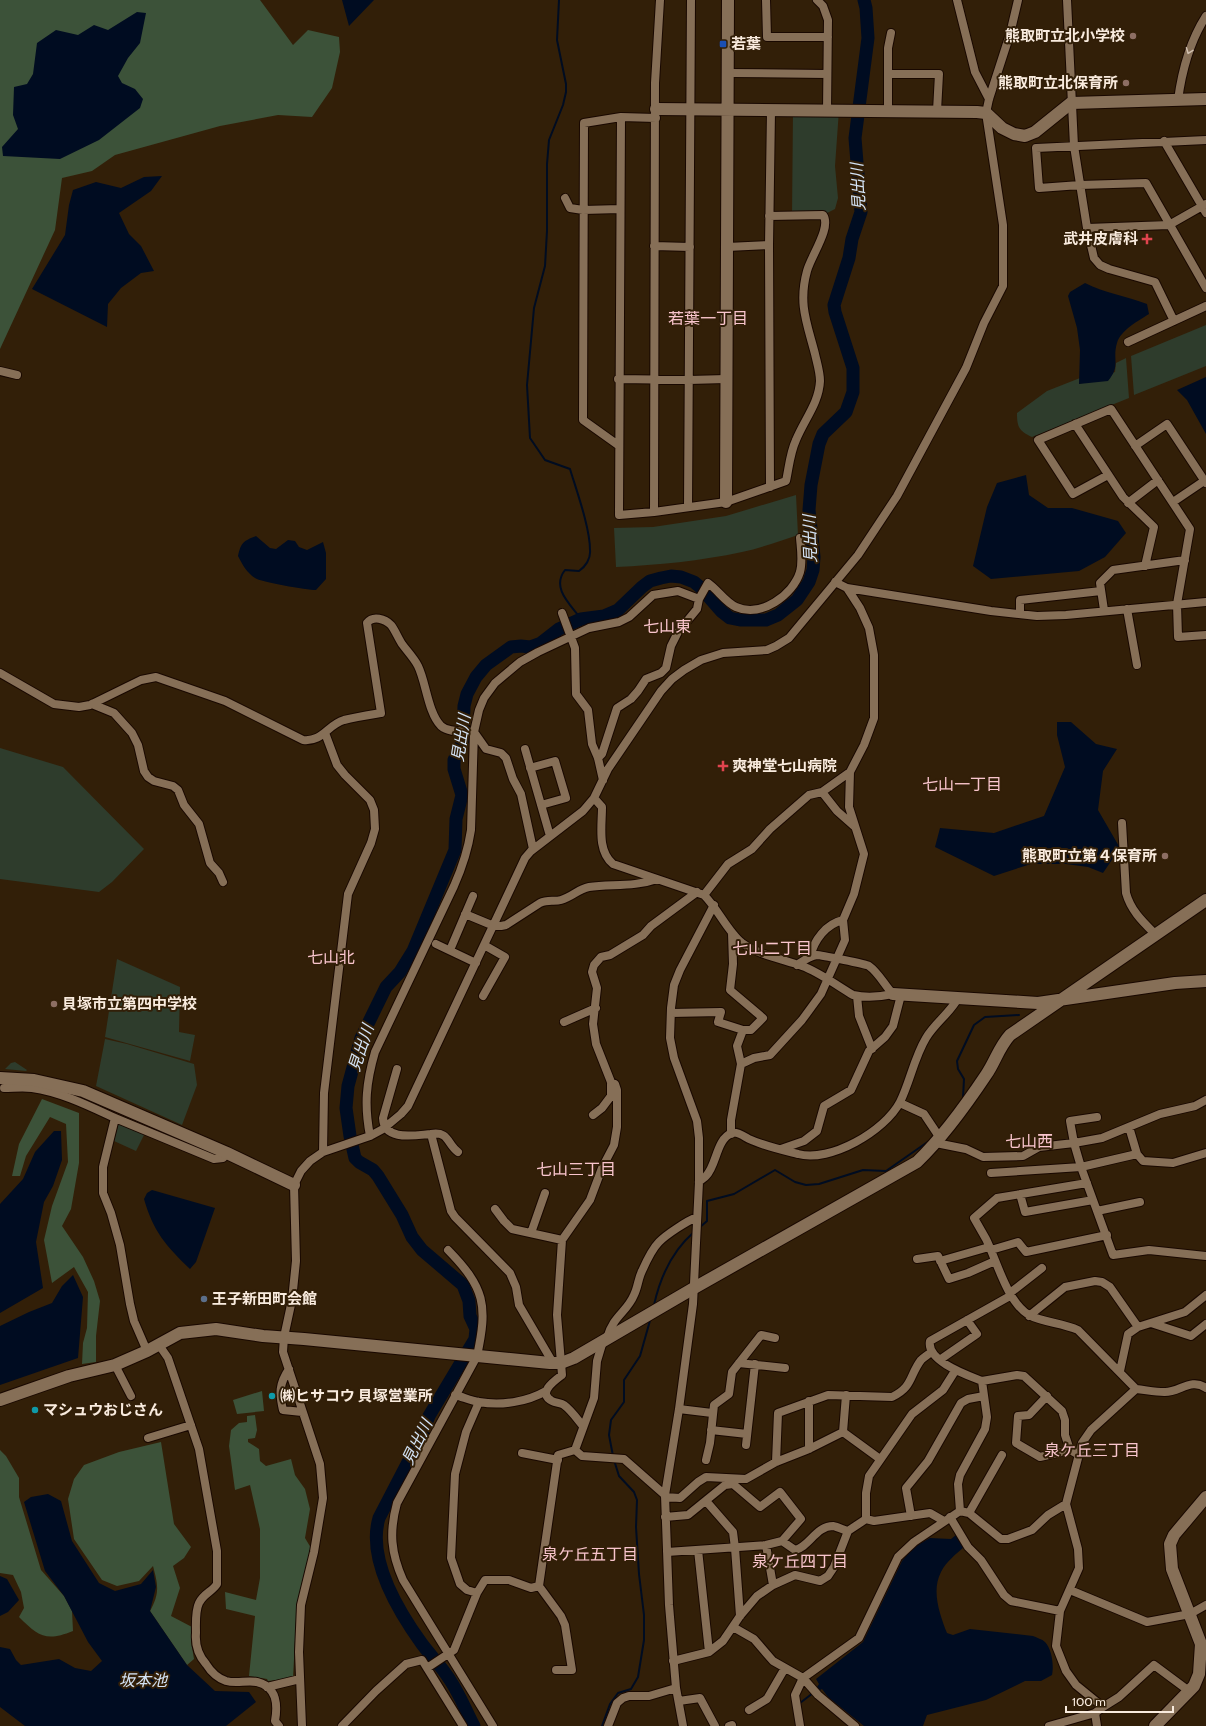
<svg xmlns="http://www.w3.org/2000/svg" width="1206" height="1726" viewBox="0 0 1206 1726" font-family="Cabin,'Noto Sans JP',sans-serif">
<style>
.green{fill:#2e3c2c}
.forest{fill:#3c5239}
.water{fill:#000c21}
.lines{fill:none;stroke-linecap:round;stroke-linejoin:round}
.stream{stroke:#000c21;stroke-width:2}
.river{stroke:#000c21;stroke-width:13}
.street-casing{stroke:#190800;stroke-width:10}
.secondary-casing{stroke:#190800;stroke-width:14}
.street{stroke:#866f57;stroke-width:8}
.secondary{stroke:#866f57;stroke-width:12}
.oneway{stroke:#d1c0af}
.education-dot{fill:#8d6e63;stroke:#321f08;stroke-width:1.5}
.transit-dot{fill:#1a4fb4;stroke:#321f08;stroke-width:1.5}
.health-dot{fill:#e0444e;stroke:#321f08;stroke-width:1.5}
.service-dot{fill:#5c6f8a;stroke:#321f08;stroke-width:1.5}
.culture-dot{fill:#0f9aa8;stroke:#321f08;stroke-width:1.5}
.labels{text-anchor:middle;dominant-baseline:central;stroke-width:4;stroke-linejoin:round;paint-order:stroke}
.poi-label{font-size:15px;font-weight:bold;fill:#f9ebde;stroke:#321f08;text-anchor:start}
.water-label{font-size:16px;font-style:italic;fill:#d4e4f7;stroke:#321f08}
.neighbourhood-label{font-size:16px;fill:#f9c5cd;stroke:#321f08}
</style>
<rect width="100%" height="100%" fill="#321f08"/>
<path class="green" d="M793 110H839L835 166 838 198 835 209 823 215 792 216Z
M1206 325V366L1134 395 1131 356Z
M1126 358 1129 398 1032 437C1019 431 1017 427 1017 413L1047 391 1080 378 1079 384 1115 372 1116 363Z
M796 495 798 535C780 541 761 548 742 552 700 561 658 565 616 567L614 528 653 527 726 516Z
M0 748 63 767 144 849 112 882 99 892 0 879Z
M117 959 180 987 179 1032 195 1035 190 1061 105 1037Z
M105 1039 127 1044 194 1064 197 1085 182 1125 96 1086Z
M15 1062 27 1070 26 1071 5 1069 11 1063Z
M119 1122 145 1133 136 1151 114 1141Z"/>
<path class="forest" d="M0 0H260L293 45 308 30 339 37 340 52 332 88 312 117 278 115 220 126 115 155 92 171 62 178 55 230 0 349Z
M42 1099 79 1113V1163L71 1209 62 1226 83 1257 94 1281 100 1301 96 1336V1362L82 1364 83 1343 87 1328 88 1292 74 1267 52 1283 44 1240 52 1206 68 1162 66 1124 50 1117 26 1156 20 1176H12L19 1144Z
M262 1391 264 1411 237 1414 233 1400Z
M255 1415 257 1430 255 1438 248 1439V1442L259 1449 260 1461 266 1466 291 1459 295 1475 305 1489 310 1509 305 1538 311 1548 297 1603 293 1678 268 1681 267 1679 249 1676 255 1616 226 1609 225 1592 256 1600 260 1578V1529L250 1485 235 1490 229 1446 231 1430 239 1423 247 1422V1416Z
M161 1442 174 1524 191 1547 184 1558 173 1566 180 1588 171 1616 192 1627 191 1641 194 1659 187 1665 150 1611C160 1593 158 1585 153 1566L139 1581 117 1586 102 1580 74 1539 68 1499 74 1479 84 1465 119 1452Z
M0 1450 6 1456 19 1478V1497L41 1570 64 1596 72 1611 73 1631C46 1642 38 1636 19 1617L24 1608 21 1592 13 1575 0 1573Z"/>
<path class="water" d="M342 0H374L349 26Z
M137 12 146 13 140 43 128 58 118 76 122 83 135 89 143 99 140 108 99 140 60 159 3 156 2 147 18 129 13 115 14 87 27 84 33 74 37 43 56 30 78 35 94 25 108 30Z
M162 176 151 191 119 213 129 234 141 246 154 271 141 273 121 288 108 304 107 327 32 289 65 235 69 205 73 190 96 182 121 188 144 177Z
M1085 283C1105 293 1126 296 1147 304L1149 314C1138 321 1121 330 1117 343 1112 360 1121 365 1108 381L1079 384 1080 350 1077 328 1068 296 1070 292Z
M1206 377V434L1187 400 1177 390Z
M1026 475 1029 495 1048 508H1072L1118 521 1126 533 1105 557 1079 571 991 579 973 566 987 507 997 483Z
M256 536 270 548 276 549 288 540 295 541 299 547 307 550 323 542 326 553V579L316 590C307 590 260 582 255 578 247 573 242 564 238 556 241 543 243 541 256 536Z
M1057 722H1071L1096 744 1117 749 1103 771 1098 810 1120 848 1103 873 1088 867 1066 864H1031L994 876 935 847 940 828 994 833 1044 816 1065 767 1057 735Z
M54 1131H61L62 1160 53 1186 44 1202 36 1242 43 1288 0 1313V1204L23 1179 35 1152Z
M152 1190 215 1208 196 1262 190 1269C166 1246 153 1231 144 1199L147 1193Z
M73 1275 83 1297 78 1358 0 1385V1326L29 1312 52 1303 62 1286Z
M48 1494 61 1501 72 1541 99 1583 115 1591 141 1584 153 1570 156 1587 150 1611 187 1665 215 1691 249 1692 256 1702 226 1726H25L0 1707V1647L10 1649 16 1660 21 1665 59 1659 75 1668 91 1671 102 1661 88 1642 64 1596 45 1571 24 1502 31 1497Z
M956 1535 964 1547C956 1554 946 1562 941 1572 931 1591 940 1615 947 1633L953 1635 970 1629 1033 1636C1037 1638 1042 1639 1045 1642 1052 1649 1054 1666 1052 1675L1041 1681H1025L986 1700 927 1715 923 1726H864L828 1697 822 1689 820 1690 817 1687 819 1684 816 1679 863 1642 902 1561 914 1547 930 1538 951 1539Z
M0 1576 7 1579 19 1600 8 1612 0 1616Z"/>
<g class="lines">
<path class="stream" d="M559 0 557 40 566 84V92L563 105 549 140 547 164V231L545 266 534 308 527 385 530 438 545 460 570 469C577 492 590 528 590 550 591 559 585 567 579 571L565 570C551 588 570 604 581 619
M963 1098 964 1079 958 1069 957 1061 974 1025 985 1017 1019 1015
M699 1228 707 1221V1201L734 1194 775 1170 795 1182 806 1185 819 1184 863 1170 886 1171 929 1141
M654 1305C660 1278 672 1251 694 1232
M613 1456 609 1435 611 1420 624 1402V1380L640 1356 651 1317
M800 1703 813 1693
M602 1726 610 1704 618 1693 631 1689 638 1677 644 1640V1615L639 1574 636 1527 637 1500 634 1492 619 1476 614 1460"/>
<path class="river" d="M474 1726C466 1711 460 1695 450 1680 442 1667 431 1656 422 1644 399 1612 367 1559 379 1518L419 1441 429 1416 475 1339 476 1329 470 1316 469 1301 463 1285 422 1250 412 1237 402 1215 378 1176 373 1170 359 1162 355 1158 350 1136 346 1108 348 1086 361 1038 386 987 400 972 413 951 455 850 456 819 462 795 454 769V760L463 741 464 706 467 694 476 677 486 665 511 647 521 646 530 647 541 643 559 629 581 619 604 616 618 610 642 587 650 581 661 578 671 576 681 577 694 582 700 587 721 611 730 618 740 620H766L778 615 797 600 809 582 813 570 814 557 809 510 811 485 819 444 823 434 846 412 853 392V368L835 312 834 305 849 258 852 239 861 212 855 138 868 38 866 8 864 0"/>
<defs>
<path id="street" d="M766 0 767 37H828
M817 0 823 6 828 20 827 110
M957 0 975 72 989 99
M1067 0 1074 146 1087 228 1094 258 1100 265 1109 269 1155 282 1174 321
M729 73 827 74
M888 74H939L937 111
M1178 100C1182 70 1190 41 1206 16
M888 111V48L891 33
M621 117 619 515 654 512 726 502 786 481C789 467 790 453 796 440 804 420 819 403 820 381 820 372 817 363 815 354 807 323 798 304 807 271 811 256 832 227 823 215L769 216
M1206 140 1036 148 1039 188 1080 185 1146 183 1206 288
M1164 141 1206 213
M565 198 570 208 583 210 620 209
M1087 228 1169 225 1206 204
M654 246 690 247
M727 247 769 245
M1128 342 1206 306
M0 371 17 375
M618 379 689 380 726 379
M1075 424 1123 497 1154 527 1145 566
M618 445 583 420 584 123 621 117 656 118
M1135 446 1167 424 1206 483
M1108 475 1073 494 1038 440 1111 409 1190 529 1177 604 1178 637 1206 635
M770 487 769 245 771 111
M1173 502 1204 481
M1128 503 1158 480
M688 507 691 0
M654 512 655 83 660 0
M835 582 847 588 991 611 1037 616 1066 615 1206 602
M1127 609 1137 665
M1104 610 1100 583 1113 570 1185 560
M562 613 575 648 576 694 588 710 592 744 598 758 603 780
M1020 614V600L1101 591
M0 673 54 704 79 707 90 705 141 680 156 677 225 701 303 740C323 742 327 725 344 720 356 717 369 715 381 713L367 623C373 615 385 619 391 625 395 630 398 638 402 644 407 651 414 658 418 666 426 682 428 713 441 726 449 733 464 731 474 732L486 749 501 753 506 758 513 779 521 794 533 849
M92 704 114 713 132 733 138 745 144 771 148 777 154 781 173 786 178 790 184 805 199 824 210 863 219 873 223 882
M525 749 550 836
M598 758 602 754 617 708 631 699 638 691 646 679 661 673 666 668 671 646 678 632 697 609 699 599 708 583C718 590 725 602 736 607 761 618 793 595 800 572 803 561 801 550 800 538
M530 768 555 761 566 798 541 805
M822 792 837 811 854 826
M594 798 602 807C602 826 597 851 613 864L704 895C718 909 728 932 742 943 759 955 782 959 802 966 817 971 838 986 853 995 867 998 879 997 893 994
M1122 823 1126 893C1131 911 1143 922 1156 935
M704 895 728 864 752 849 770 829 809 795 822 792 850 772 864 745 874 718V655L869 628 860 608 847 588
M465 914 494 926H501L506 925 540 903C548 899 554 902 561 900 572 897 578 889 589 887 612 884 635 887 657 879
M732 933 733 964 730 990 763 1018 751 1030H743
M436 944 476 963
M450 950 473 896
M810 957C814 940 826 924 843 920
M797 965C803 961 809 956 817 955 820 955 866 964 869 966 879 973 885 986 893 994
M483 996 505 957 484 945
M857 996 859 1016 872 1049
M671 1013 721 1012 718 1022 743 1030 737 1046 741 1064 731 1120V1134
M564 1022 596 1008
M741 1064 754 1058 770 1055 802 1020 821 994 845 940 843 920 854 894 864 854 849 807 850 772
M397 1069 383 1118C384 1142 416 1135 431 1134L451 1211 455 1217 510 1273 516 1287 519 1305 553 1363
M4 1088C13 1088 23 1087 32 1088 61 1092 89 1106 115 1118L103 1167V1193L111 1213 120 1245 130 1304 134 1321 147 1351
M900 1103 924 1114 940 1138
M593 1115 602 1108 611 1096V1082L596 1044 593 1024 597 988 592 972 594 965 601 957 610 955 643 935 651 926 697 892
M1097 1117 1070 1121 1074 1143 1102 1138 1160 1114 1195 1106 1206 1100
M115 1118 214 1159 223 1158 227 1153
M1129 1127 1137 1154 1143 1161 1173 1163 1206 1153
M431 1134C449 1131 447 1144 458 1152
M370 1136C364 1105 366 1083 375 1052L454 886C462 868 468 850 471 830L474 732 479 710 484 698 495 683 520 662 538 652 589 628 619 622 629 617 653 595 678 591 699 599
M936 1143 966 1149 983 1157 1023 1156 1039 1147 1074 1143 1081 1167 1113 1255 1149 1250 1206 1256
M781 1149 804 1141 817 1131 824 1106 851 1090 869 1051 885 1037 893 1026 901 995
M323 1152 324 1093 348 894 371 843 375 829 374 810 370 800 345 775 337 765 325 733
M991 1173 1081 1167 1137 1154
M699 1182C701 1180 704 1178 706 1176 717 1165 716 1139 732 1133 737 1131 745 1137 749 1139 764 1146 782 1150 798 1154 830 1163 885 1131 900 1102 910 1082 914 1058 926 1038 935 1023 950 1013 958 998
M1087 1183 997 1198 974 1218C978 1225 982 1232 986 1239 997 1261 1007 1302 1029 1315 1041 1322 1063 1323 1078 1330L1136 1389
M1020 1194 1025 1212 1093 1200
M495 1209 504 1221 512 1229 562 1240
M1097 1211 1140 1202
M531 1233 545 1193
M448 1250C485 1288 488 1305 477 1356L397 1503C389 1532 391 1553 403 1580L493 1726
M991 1250 1018 1242 1026 1252 1107 1235
M917 1259 938 1256 949 1279 968 1273 995 1261
M940 1261 989 1247
M1010 1293 1042 1268
M1010 1296 930 1341C926 1361 967 1375 982 1381L987 1417 985 1429 960 1475 958 1484 960 1511 969 1513 1001 1539H1008L1032 1530 1048 1515 1066 1504
M1029 1316 1065 1287 1095 1281 1102 1282 1110 1287 1138 1327
M1151 1323 1191 1336 1206 1324
M607 1338C613 1316 627 1312 634 1295 638 1287 638 1279 642 1271 646 1262 652 1249 659 1242 667 1234 687 1221 697 1217
M159 1345 168 1358 199 1449 217 1551V1584C212 1592 204 1593 199 1603 195 1611 196 1624 196 1633 195 1645 198 1655 206 1664 211 1672 217 1678 226 1681 237 1684 246 1680 257 1682 277 1687 278 1704 275 1721L279 1726
M941 1359 977 1334 967 1320
M739 1363 785 1368
M115 1365 131 1396
M289 1369C279 1384 279 1393 283 1410L302 1412
M1120 1371 1128 1334 1138 1327 1185 1312 1206 1295
M982 1381 1017 1375 1024 1376 1062 1411 1065 1420V1435L1070 1450 1079 1455
M455 1395C463 1397 471 1401 479 1402 501 1406 527 1402 546 1391
M846 1395 843 1432 880 1459
M1047 1396 1029 1415 1018 1416 1016 1443 1040 1457 1070 1450
M679 1409 712 1413
M583 1426C578 1420 571 1410 564 1405 561 1403 556 1403 552 1401 537 1393 554 1381 562 1375L557 1315 562 1240 590 1200 602 1168 614 1145 617 1127V1090L615 1084 611 1082
M711 1430 747 1434
M148 1438 191 1425
M746 1445 755 1364
M809 1449V1401
M575 1450 594 1398 597 1361 603 1341
M522 1453 558 1460
M706 1460 710 1443 714 1405 729 1394 732 1372 761 1335 775 1338
M776 1462 778 1413 828 1395 892 1397C913 1387 909 1376 921 1360 924 1357 928 1355 931 1352
M665 1497 680 1498 698 1482 706 1477 746 1479 776 1462 809 1449 843 1432
M706 1501 733 1532 735 1548 740 1616
M969 1513 1002 1455
M911 1516 906 1488 928 1461 961 1403 968 1399 984 1396
M665 1517 688 1515 725 1485 733 1484 760 1507 780 1492 801 1519 782 1541 766 1545 667 1552
M950 1517 968 1547 981 1560 1004 1595 1011 1601 1060 1611
M866 1519 874 1521 930 1513 944 1521
M782 1541 795 1550C809 1547 816 1526 833 1526 838 1527 844 1530 848 1531
M766 1545 773 1585
M698 1550 709 1652
M1070 1590 1147 1622 1190 1614 1206 1605
M477 1593 467 1590 460 1584 451 1558 455 1474 466 1432 479 1402
M733 1627 754 1639 773 1661 803 1678 818 1695 855 1726
M673 1661 709 1652 723 1641 740 1616 757 1596 773 1585 795 1575 820 1581 828 1576 834 1567 848 1531 866 1519V1493L869 1476 912 1414 943 1390 955 1371
M427 1668 454 1650 477 1593 485 1580H509L531 1588 539 1586
M556 1670H572L565 1625 561 1616 539 1586 558 1455 575 1450 582 1456 624 1459 665 1495
M267 1687 300 1679
M679 1701 700 1698 715 1726
M1103 1707 1119 1697 1154 1665 1189 1691
M749 1710 767 1699 785 1668
M302 1726 299 1652 301 1605 314 1552 323 1498 320 1464 283 1352 284 1337 292 1300 296 1261 294 1185 301 1171 310 1161 323 1152 370 1136 383 1129 401 1114 408 1106 525 858 531 851 583 811 594 798 608 769 661 691 672 679 684 670 701 660 723 653 767 650 776 646 789 638 858 555 897 496 966 368 984 323 1003 286V225L986 113 989 99 1010 34 1018 0
M342 1726 376 1691 406 1664 422 1660 463 1726
M608 1726 617 1703 623 1698 629 1696H649L676 1688
M683 1726 676 1688 669 1605 665 1495 679 1409 693 1304 699 1182V1138L697 1121 674 1058 670 1038 671 1008 674 985 680 970 714 905
M729 1726 732 1725
M800 1726 795 1695 803 1678 859 1638 898 1557 914 1542 960 1511
M1049 1726 1095 1713
M1097 1726 1095 1713 1103 1707 1076 1685 1066 1671 1056 1646 1060 1611 1079 1568 1078 1549 1066 1504 1082 1443 1091 1430 1136 1389C1146 1390 1155 1392 1164 1392 1179 1393 1191 1377 1206 1388"/>
<path id="secondary" d="M656 109 977 112 986 113 1002 128 1014 134 1025 136 1035 132 1071 103 1206 99
M726 502 728 0
M893 994 1038 1003 1175 983 1206 981
M0 1078 34 1080 83 1091 227 1153 294 1185
M0 1400 69 1376 115 1365 147 1351 180 1333 216 1329 263 1336 304 1339 550 1363H561L574 1358 694 1288 917 1162C944 1136 966 1105 986 1075 995 1062 999 1047 1010 1035L1206 900
M1155 1726 1194 1686 1199 1674 1201 1644 1172 1569 1170 1544 1174 1535 1206 1497"/>
</defs>
<use href="#street" class="street-casing"/>
<use href="#secondary" class="secondary-casing"/>
<use href="#street" class="street"/>
<use href="#secondary" class="secondary"/>
</g>
<defs><path id="oneway-chevron" d="M-2-3.5L2.5 0L-2 3.5" fill="none" stroke-width="1.6" stroke-linecap="round" stroke-linejoin="round"/></defs>
<use class="oneway" href="#oneway-chevron" transform="translate(1189 51) rotate(111)"/>
<g class="education-dot">
<circle cx="1133" cy="36" r="4"/>
<circle cx="1126" cy="83" r="4"/>
<circle cx="1165" cy="856" r="4"/>
<circle cx="54" cy="1004" r="4"/>
</g>
<rect class="transit-dot" x="719" y="40" width="8" height="8" rx="2"/>
<g class="health-dot">
<path d="M1145 233h4v4h4v4h-4v4h-4v-4h-4v-4h4z"/>
<path d="M721 760h4v4h4v4h-4v4h-4v-4h-4v-4h4z"/>
</g>
<circle class="service-dot" cx="204" cy="1299" r="4"/>
<g class="culture-dot">
<circle cx="272" cy="1396" r="4"/>
<circle cx="35" cy="1410" r="4"/>
</g>
<g class="labels">
<g class="poi-label">
<text x="1125" y="36" text-anchor="end">熊取町立北小学校</text>
<text x="731" y="44">若葉</text>
<text x="1118" y="83" text-anchor="end">熊取町立北保育所</text>
<text x="1138" y="239" text-anchor="end">武井皮膚科</text>
<text x="732" y="766">爽神堂七山病院</text>
<text x="1157" y="856" text-anchor="end">熊取町立第４保育所</text>
<text x="62" y="1004">貝塚市立第四中学校</text>
<text x="212" y="1299">王子新田町会館</text>
<text x="280" y="1396">㈱ヒサコウ 貝塚営業所</text>
<text x="43" y="1410">マシュウおじさん</text>
</g>
<g class="water-label">
<text transform="translate(858 187) rotate(-93)">見出川</text>
<text transform="translate(810 539) rotate(-92)">見出川</text>
<text transform="translate(461 738) rotate(-81)">見出川</text>
<text transform="translate(361 1048) rotate(-72)">見出川</text>
<text transform="translate(417 1442) rotate(-64)">見出川</text>
<text x="143" y="1680">坂本池</text>
</g>
<g class="neighbourhood-label">
<text x="708" y="318">若葉一丁目</text>
<text x="667" y="626">七山東</text>
<text x="962" y="784">七山一丁目</text>
<text x="772" y="948">七山二丁目</text>
<text x="331" y="957">七山北</text>
<text x="1029" y="1141">七山西</text>
<text x="576" y="1169">七山三丁目</text>
<text x="1092" y="1450">泉ケ丘三丁目</text>
<text x="590" y="1554">泉ケ丘五丁目</text>
<text x="800" y="1561">泉ケ丘四丁目</text>
</g>
</g>
<path d="M1066 1706v6h107v-6" fill="none" stroke="#f9ebde" stroke-width="2"/>
<text x="1072" y="1706" font-size="12" fill="#f9ebde" stroke="#321f08" stroke-width="3" paint-order="stroke">100 m</text>
</svg>
